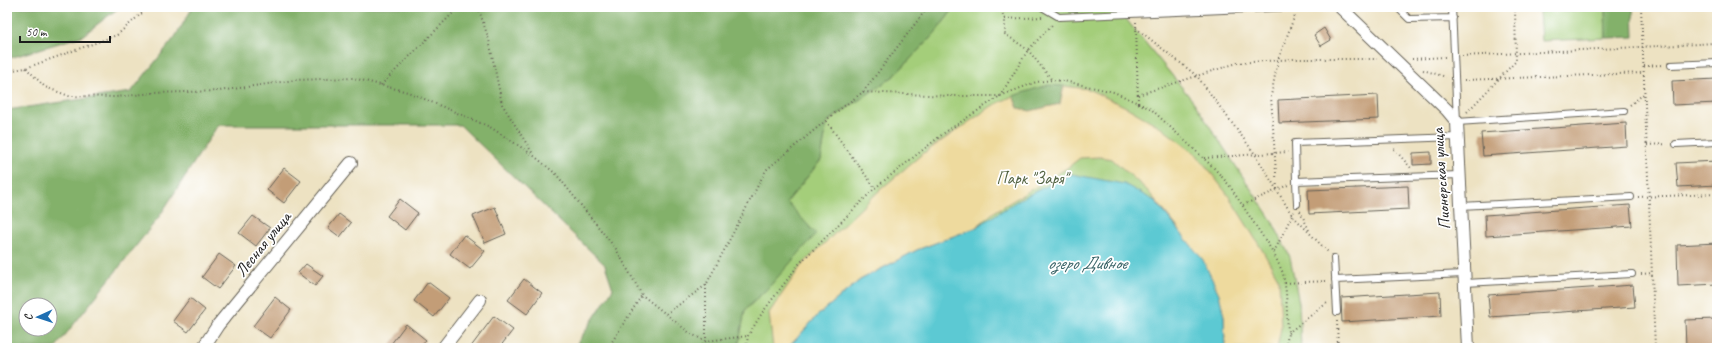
<svg xmlns="http://www.w3.org/2000/svg" width="1724" height="355" viewBox="0 0 1724 355" font-family="Caveat,sans-serif">
<style>
.green{fill:#a4ce7a;stroke:#60754b}
.forest{fill:#83b16a;stroke:#506643;fill-rule:evenodd}
.sand{fill:#eeda9e;stroke:#857b5d}
.water{fill:#5cc9d3;stroke:#3c7278}
.building{fill:#c39d77}
.lines{fill:none;stroke-linecap:round;stroke-linejoin:round}
.lane-casing{stroke:#656156;stroke-width:8}
.street-casing{stroke:#656156;stroke-width:14}
.path{stroke:#656156;stroke-width:2;stroke-dasharray:1 3;stroke-linecap:butt}
.lane{stroke:#fff;stroke-width:6}
.street{stroke:#fff;stroke-width:12}
.labels{text-anchor:middle;dominant-baseline:central;stroke-width:3.5;stroke-linejoin:round;paint-order:stroke}
.park-label{font-size:17px;fill:#526342;stroke:#fff}
.street-label{font-size:17px;fill:#1c1c1c;stroke:#fff}
.water-label{font-size:18px;font-style:italic;fill:#366165;stroke:#fff}
</style>
<rect width="100%" height="100%" fill="#fff"/>
<filter id="ink" filterUnits="userSpaceOnUse"><feTurbulence type="fractalNoise" baseFrequency=".025" numOctaves="2"/><feDisplacementMap in="SourceGraphic" scale="8" xChannelSelector="R" yChannelSelector="G"/><feConvolveMatrix kernelMatrix="1 2 1 2 8 2 1 2 1" color-interpolation-filters="sRGB"/></filter>
<filter id="wash" filterUnits="userSpaceOnUse"><feTurbulence type="fractalNoise" baseFrequency=".012" numOctaves="4" result="noise"/><feDisplacementMap in="SourceGraphic" scale="16" xChannelSelector="R" yChannelSelector="G"/><feGaussianBlur stdDeviation="0.9" result="paint"/><feColorMatrix in="noise" values="0 0 0 0 0 0 0 0 0 0 0 0 0 0 0 0 0 1.4 0 .05"/><feComposite in="paint" operator="in"/></filter>
<g filter="url(#wash)">
<rect width="100%" height="100%" fill="#ede2c2"/>
<path class="green" d="M955 7H1097L1117 8 1193 101 1272 221 1290 257 1299 303 1301 348H738L745 310 769 287 787 202 821 160 827 122 894 76 935 33Z
M1605 9 1606 38 1541 41 1539 11Z"/>
<path class="forest" d="M7 7H120L82 36 7 59Z
M193 7H716L719 9 765 7H955L935 33 894 76 827 122 821 160 787 202 816 234 769 287 745 310 738 348H574L613 289 605 265 460 125H218L159 217 55 348H7V110L131 92 175 37ZM26 305H50V329H26Z
M1559 7H1633L1634 37 1606 38 1605 9 1559 11Z
M1047 85 1064 86 1060 104 1030 111 1018 108 1013 96Z"/>
<path class="sand" d="M1064 86 1088 89 1126 107 1159 126 1197 155 1228 195 1261 248 1279 280 1281 328 1277 348H1225L1224 316 1178 228 1147 190 1112 159 1100 157 1080 158 1067 168 994 212 975 228 917 250 860 280 818 315 788 348H773L769 313 801 266 881 189 921 155 992 106 1013 96 1018 108 1030 111 1060 104Z"/>
<path class="water" d="M1071 174 1124 184 1155 201 1203 260 1219 294 1224 316 1225 348H788L818 315 860 280 917 250 975 228 1020 199Z"/>
<g id="blocks">
<path class="building" d="M1324 28 1331 40 1321 46 1314 35Z
M1717 79V103L1673 105 1672 81Z
M1378 95 1379 119 1279 123 1278 100Z
M1626 123 1627 146 1483 156 1481 133Z
M1431 152V164L1413 165V153Z
M1717 161V185L1678 187 1676 163Z
M284 168 301 181 284 203 267 190Z
M1408 186 1409 209 1309 214 1308 190Z
M400 199 418 213 405 230 387 216Z
M1630 205 1632 226 1486 236 1485 215Z
M495 207 506 234 485 243 473 216Z
M339 214 351 223 340 237 328 228Z
M253 216 270 228 256 246 239 233Z
M464 235 485 251 470 269 450 254Z
M1717 243V284L1678 286 1677 245Z
M219 254 236 266 218 289 202 277Z
M306 264 323 276 315 286 298 273Z
M524 279 542 293 527 314 508 300Z
M428 282 449 298 434 317 414 301Z
M1633 285 1635 307 1490 317 1488 295Z
M1440 292 1441 316 1342 322 1341 298Z
M275 297 291 310 270 338 253 326Z
M190 298 205 310 188 332 173 321Z
M494 316 513 330 499 348H470Z
M1717 319V344L1711 345 1712 348H1686L1685 320Z
M406 324 426 340 420 348H388Z"/>
</g>
</g>
<g filter="url(#ink)">
<use href="#blocks" fill-opacity="0" stroke="#656156" stroke-width="1"/>
<g class="lines">
<defs>
<path id="lane" d="M1042 7 1059 17 1297 7
M1397 7 1409 19 1453 18
M1452 7 1457 122 1624 111
M1671 65 1717 63
M1457 137 1295 143 1296 181 1459 175
M1676 144 1717 142
M1296 181 1297 204
M1461 206 1631 197
M1334 258 1337 312
M1335 280 1464 274
M1465 283 1632 274"/>
<path id="street" d="M1340 7 1447 110 1457 122 1468 348
M203 348 218 325 351 163
M443 348 480 300"/>
</defs>
<use href="#lane" class="lane-casing"/>
<use href="#street" class="street-casing"/>
<path class="path" d="M478 7 489 40 502 104 533 154
M999 7 1005 19V34L1028 50 1052 80
M1641 7 1655 348
M1547 8 1587 7
M1005 19 1042 17
M1136 22 1138 103
M1136 28 1197 76 1255 154 1292 215 1329 253
M1462 56 1717 43
M1412 59 1445 57
M1644 66 1663 65
M26 68 45 87 69 96 116 97 153 93 219 91 295 80 353 78 408 92 490 127 533 155 556 174 616 249 642 295 691 334 706 341 748 336
M1423 70 1446 77
M7 71 26 68 117 35 149 7
M1464 80 1643 73
M381 85 459 7
M863 92 928 7
M1138 95 1237 63 1294 59H1377
M1630 105 1645 93
M1467 112 1516 61 1515 7
M826 121 875 188
M1647 145 1667 144
M1394 149 1411 168
M1204 158 1288 152
M1277 189 1271 96 1278 60 1295 15
M1638 197 1717 194
M1243 205 1288 185
M1300 211 1310 232
M1274 252 1294 211
M1641 274 1652 273
M1285 283 1326 281
M706 285V341L708 348
M666 314 706 285 766 170 835 113 863 92 949 96H1000L1028 50 1053 24
M1337 321 1338 348
M1288 333 1327 303
M608 348 642 295
M700 348 706 341
M746 348 748 336 762 313 799 264 875 188 944 133 1000 96 1036 82 1052 80 1064 81 1114 92 1151 109 1214 168 1229 185 1273 252 1283 273 1286 292 1288 333 1286 348"/>
<use href="#lane" class="lane"/>
<use href="#street" class="street"/>
</g>
</g>
<g class="labels">
<g class="park-label">
<text x="1032" y="178">Парк "Заря"</text>
</g>
<g class="street-label">
<text transform="translate(1441 179) rotate(-94)">Пионерская улица</text>
<text transform="translate(263 244) rotate(-51)">Лесная улица</text>
</g>
<g class="water-label">
<text x="1087" y="263">озеро Дивное</text>
</g>
</g>
<rect width="1724" height="355" fill="none" stroke="#fff" stroke-width="24"/>
<g transform="translate(38 317) rotate(267)"><circle r="19" fill="#ffffff" stroke="#a4a4a4"/>
<path d="M0-3L7 15L0 10L-7 15Z" fill="#1f6fb2"/>
<text y="-6" font-size="11" font-weight="bold" text-anchor="middle" fill="#1c1c1c">С</text>
</g>
<path d="M20 36v6h90v-6" fill="none" stroke="#1c1c1c" stroke-width="2"/>
<text x="26" y="36" font-size="12" fill="#1c1c1c" stroke="#ffffff" stroke-width="3" paint-order="stroke">50 m</text>
</svg>
